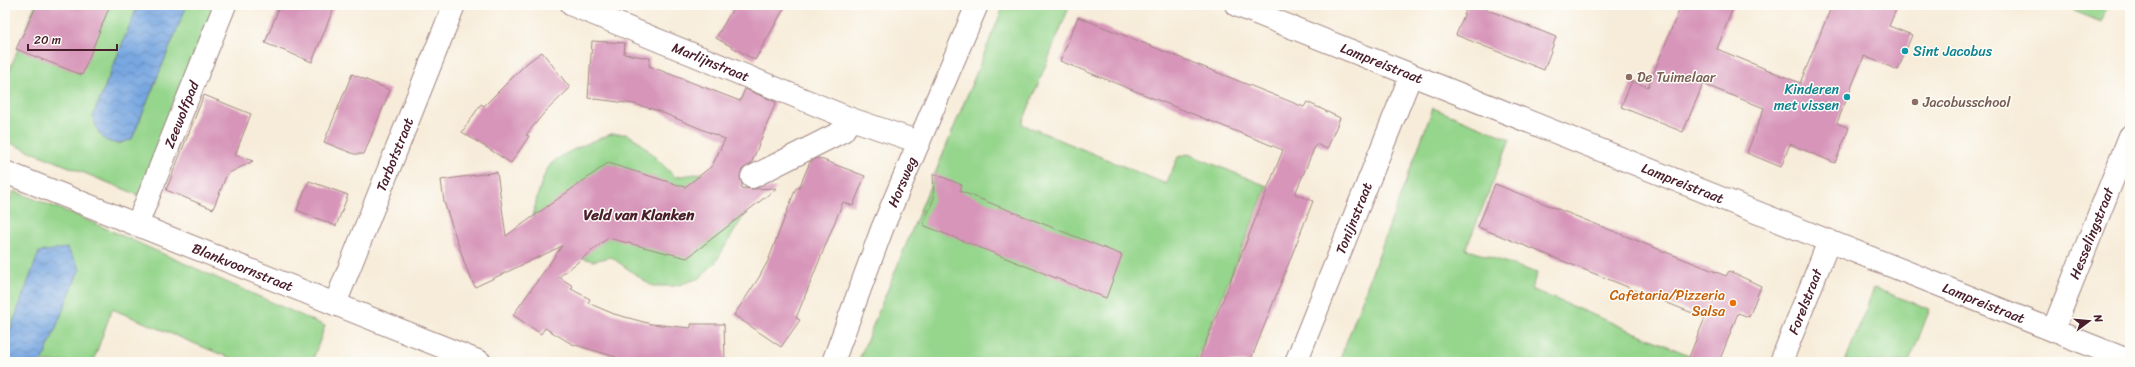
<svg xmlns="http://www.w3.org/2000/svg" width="2135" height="367" viewBox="0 0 2135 367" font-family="Sriracha,sans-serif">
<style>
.grass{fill:#95d58c;stroke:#707a5c}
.water{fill:url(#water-waves);stroke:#616386}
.building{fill:#d795b9}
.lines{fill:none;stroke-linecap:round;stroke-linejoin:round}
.street-casing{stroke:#a08682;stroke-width:24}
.street{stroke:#fff;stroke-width:22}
.culture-dot{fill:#0f9aa8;stroke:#fdfcf7;stroke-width:1.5}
.education-dot{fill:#8d6e63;stroke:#fdfcf7;stroke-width:1.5}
.food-dot{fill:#e8710a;stroke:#fdfcf7;stroke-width:1.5}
.labels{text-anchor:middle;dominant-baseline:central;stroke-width:3;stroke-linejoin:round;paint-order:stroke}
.culture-label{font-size:14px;fill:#0d838f;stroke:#fdfcf7;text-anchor:start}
.street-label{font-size:14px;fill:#4a1f2b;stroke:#fdfcf7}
.education-label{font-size:14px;fill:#785e54;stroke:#fdfcf7;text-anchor:start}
.food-label{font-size:14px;fill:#c56008;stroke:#fdfcf7;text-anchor:end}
.neighbourhood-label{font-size:15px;font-weight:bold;fill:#4a1f2b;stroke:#fdfcf7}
</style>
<defs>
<pattern id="water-waves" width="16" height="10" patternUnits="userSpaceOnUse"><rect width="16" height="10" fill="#78a7e1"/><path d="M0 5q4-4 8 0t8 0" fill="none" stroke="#6487b7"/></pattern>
</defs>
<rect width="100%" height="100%" fill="#fdfcf7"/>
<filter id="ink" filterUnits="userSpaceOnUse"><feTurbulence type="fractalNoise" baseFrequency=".025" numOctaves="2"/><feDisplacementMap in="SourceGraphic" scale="8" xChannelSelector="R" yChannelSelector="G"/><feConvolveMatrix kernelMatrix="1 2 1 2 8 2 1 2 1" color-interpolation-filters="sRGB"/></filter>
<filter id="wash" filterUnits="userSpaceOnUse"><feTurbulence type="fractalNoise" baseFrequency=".012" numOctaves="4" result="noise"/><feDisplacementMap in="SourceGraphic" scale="16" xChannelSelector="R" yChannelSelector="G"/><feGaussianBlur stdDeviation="0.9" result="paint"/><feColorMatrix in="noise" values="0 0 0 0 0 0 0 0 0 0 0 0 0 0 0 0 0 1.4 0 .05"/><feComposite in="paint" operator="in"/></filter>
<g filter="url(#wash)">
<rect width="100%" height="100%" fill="#f7ecd9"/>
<path class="grass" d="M35 5H138L93 116 107 141 119 144 132 139 187 5H217L141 196 5 141V82Z
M1004 5H1070L1022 124 1166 184 1178 157 1188 154 1267 186 1196 362H858Z
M2076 5H2108L2101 22 2074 11Z
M1433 108 1510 139 1466 249 1537 273 1531 289 1689 355 1686 362H1339Z
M611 134H627L640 142 675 177 702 173 746 212 715 263 700 278 675 286H652L611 257 593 261 583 258 533 217C535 204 542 174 551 164 560 153 597 140 611 134Z
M14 191 78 216 325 326 312 362H239L112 309 93 362H42L80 268 5 344V212Z
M1874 288 1930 309 1909 362H1845Z"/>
<path class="water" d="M138 5H187L132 139C108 149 98 139 93 116Z
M67 248 80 268 42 362H5V344L39 252Z"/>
<g id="blocks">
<path class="building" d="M37 5H110L82 75 16 49Z
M280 5H335L312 62 265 43Z
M735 5H786L755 60 716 38Z
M1468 5H1475L1556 37 1544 70 1456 35Z
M1681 5H1734L1717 49 1800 83 1832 5H1898L1889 26 1912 35 1898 70 1864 56 1837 123 1849 128 1835 163 1790 144 1781 167 1747 153 1764 108 1703 84 1683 132 1621 107 1632 81 1648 87Z
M1078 17 1304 107 1307 102 1340 118 1327 149 1316 144 1295 194 1313 201 1250 362H1198L1283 150 1060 61Z
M592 41 625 43 624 54 650 58 649 66 740 101 745 89 776 102 751 164 742 170 740 177 742 184 741 188 752 189 777 188 687 258 608 238 559 277 573 286 571 289 590 299 588 303 614 314 651 324 691 328V324H724L725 362H614L616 357 572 344 545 328 541 334 513 315 562 246 475 287 467 270 444 202 441 180 497 172 506 236 608 163 685 187 712 166 725 139 656 110 634 104 588 98Z
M542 52 570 88 544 113 526 135 529 136 511 163 462 132 481 104 484 106 527 63Z
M352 74 390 90 364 154H354L324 142Z
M204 95 251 114 235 155 253 161 227 174 213 209 166 190Z
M818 158 865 176 853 206 843 202 796 318 800 320 781 347 734 315 758 279 768 261 796 188H799L810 162Z
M933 173 962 185 960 191 1122 255 1106 298 923 225 934 198Z
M309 181 348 195 336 226 297 210Z
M1495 184 1726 276 1729 271 1761 286 1749 317 1738 313 1719 362H1687L1705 318 1478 227Z"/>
</g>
</g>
<g filter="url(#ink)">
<use href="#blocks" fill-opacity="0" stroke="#a08682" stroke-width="1"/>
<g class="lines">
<defs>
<g id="street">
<path id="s1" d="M572 5 851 119 919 142"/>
<path id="s2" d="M1236 5 2130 361"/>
<path id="s3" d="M5 172 480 362"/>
<path d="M752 177 843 131 851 119"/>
<path id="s4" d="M137 225 225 5"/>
<path id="s5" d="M335 304 454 5"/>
<path id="s6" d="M2053 330 2130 136"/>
<path id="s7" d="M833 362 882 229 977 5"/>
<path id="s8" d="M1296 362 1411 75"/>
<path id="s9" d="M1781 362 1829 241"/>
</g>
</defs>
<use href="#street" class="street-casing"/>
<use href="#street" class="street"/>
</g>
</g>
<g class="culture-dot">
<circle cx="1905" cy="51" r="4"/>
<circle cx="1847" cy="97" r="4"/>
</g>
<g class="education-dot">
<circle cx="1629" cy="77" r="4"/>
<circle cx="1915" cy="102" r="4"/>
</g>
<circle class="food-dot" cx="1733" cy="303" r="4"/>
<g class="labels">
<g class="culture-label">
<text x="1913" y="51">Sint Jacobus</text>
<text x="1839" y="89" text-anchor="end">Kinderen<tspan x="1839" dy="16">met vissen</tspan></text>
</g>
<g class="street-label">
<text stroke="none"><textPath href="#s1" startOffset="150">Marlijnstraat</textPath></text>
<text stroke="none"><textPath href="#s2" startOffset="157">Lampreistraat</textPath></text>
<text stroke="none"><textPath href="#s4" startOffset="119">Zeewolfpad</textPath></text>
<text stroke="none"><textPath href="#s5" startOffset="161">Tarbotstraat</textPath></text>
<text stroke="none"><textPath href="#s7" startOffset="193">Horsweg</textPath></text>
<text stroke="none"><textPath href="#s2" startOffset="481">Lampreistraat</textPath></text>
<text stroke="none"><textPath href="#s8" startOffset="155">Tonijnstraat</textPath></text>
<text stroke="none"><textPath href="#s6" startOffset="104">Hesselingstraat</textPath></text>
<text stroke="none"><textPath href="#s3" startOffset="256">Blankvoornstraat</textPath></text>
<text stroke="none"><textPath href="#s9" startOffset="65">Forelstraat</textPath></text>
<text stroke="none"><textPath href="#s2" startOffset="805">Lampreistraat</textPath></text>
</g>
<g class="education-label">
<text x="1637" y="77">De Tuimelaar</text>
<text x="1923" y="102">Jacobusschool</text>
</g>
<g class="food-label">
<text x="1725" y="295">Cafetaria/Pizzeria<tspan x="1725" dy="16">Salsa</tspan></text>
</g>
<g class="neighbourhood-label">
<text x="639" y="215">Veld van Klanken</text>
</g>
</g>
<rect width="2135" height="367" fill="none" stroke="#fdfcf7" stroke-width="20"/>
<g transform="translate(2089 321) rotate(74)" stroke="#fdfcf7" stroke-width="3" paint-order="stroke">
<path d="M0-3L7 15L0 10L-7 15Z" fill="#4a1f2b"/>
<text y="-6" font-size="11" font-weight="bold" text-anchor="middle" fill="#4a1f2b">N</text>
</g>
<path d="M28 44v6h89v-6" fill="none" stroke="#4a1f2b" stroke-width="2"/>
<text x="34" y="44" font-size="12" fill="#4a1f2b" stroke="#fdfcf7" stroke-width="3" paint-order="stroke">20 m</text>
</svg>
